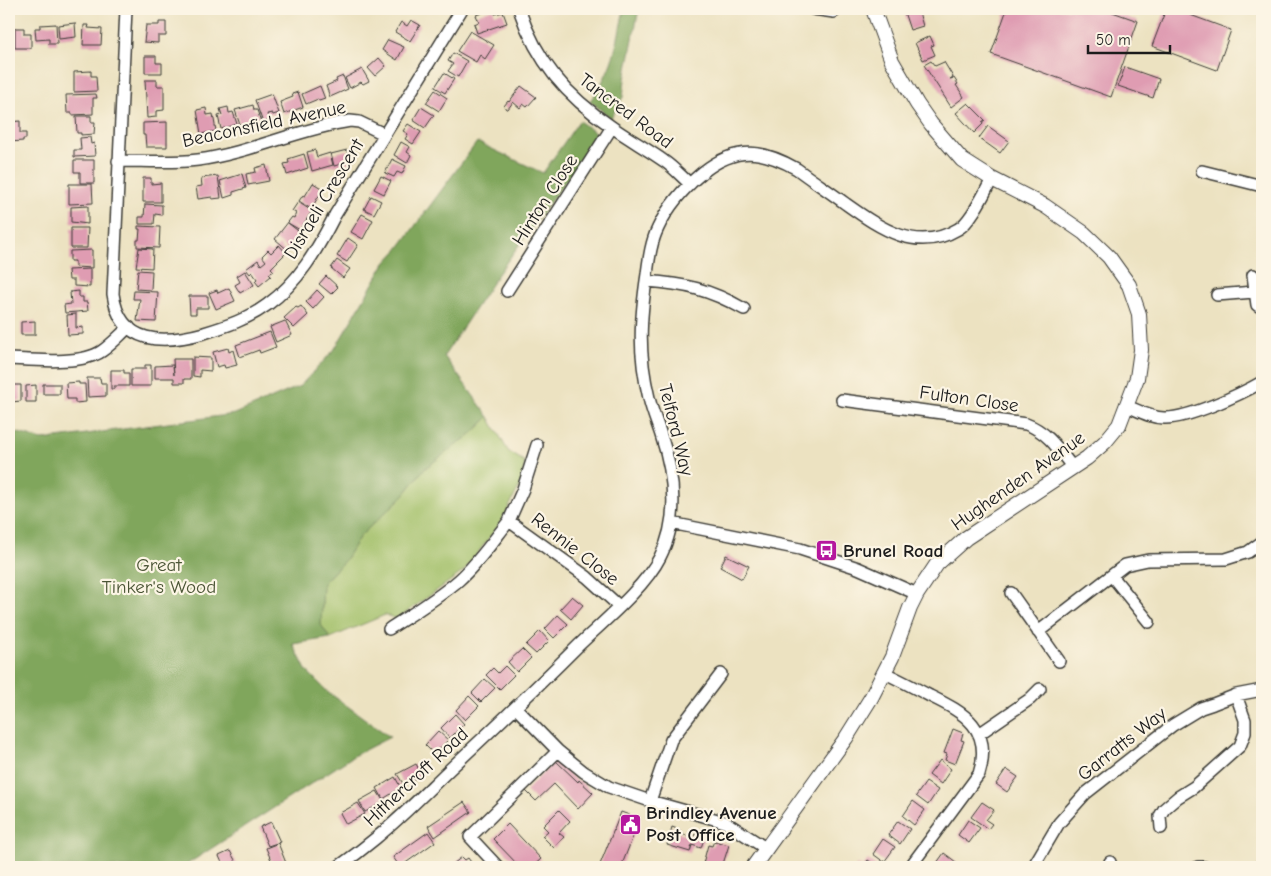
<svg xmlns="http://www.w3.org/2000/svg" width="1271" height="876" viewBox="0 0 1271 876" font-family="'Comic Neue',sans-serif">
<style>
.green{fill:#a1bf67;stroke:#5e6e42}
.forest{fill:#80a65c;stroke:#4e613c}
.building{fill:#df9cb2}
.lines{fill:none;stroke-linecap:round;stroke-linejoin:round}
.minor-casing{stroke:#3b3a35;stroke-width:14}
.tertiary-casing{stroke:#3b3a35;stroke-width:16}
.minor{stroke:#fff;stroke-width:11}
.tertiary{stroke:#fff;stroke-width:14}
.labels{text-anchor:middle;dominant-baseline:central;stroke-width:4.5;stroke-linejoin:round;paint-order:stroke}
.street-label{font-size:19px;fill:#1c1c1c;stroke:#fcf5e5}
.poi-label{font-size:19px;font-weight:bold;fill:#1c1c1c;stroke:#fcf5e5;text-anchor:start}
.park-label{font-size:19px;fill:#4b5536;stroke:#fcf5e5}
</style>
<rect width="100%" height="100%" fill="#fcf5e5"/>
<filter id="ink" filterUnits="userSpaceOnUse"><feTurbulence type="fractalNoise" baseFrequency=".02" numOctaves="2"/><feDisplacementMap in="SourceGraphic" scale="10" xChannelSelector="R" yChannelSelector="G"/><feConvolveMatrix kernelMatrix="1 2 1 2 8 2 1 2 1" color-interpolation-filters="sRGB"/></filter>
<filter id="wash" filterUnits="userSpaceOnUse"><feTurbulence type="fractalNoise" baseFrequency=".0096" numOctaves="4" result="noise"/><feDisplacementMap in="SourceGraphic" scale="20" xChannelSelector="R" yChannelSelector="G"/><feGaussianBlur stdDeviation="1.12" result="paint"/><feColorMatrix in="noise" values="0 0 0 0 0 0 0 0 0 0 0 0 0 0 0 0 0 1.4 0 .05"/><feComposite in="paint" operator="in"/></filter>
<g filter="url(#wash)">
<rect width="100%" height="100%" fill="#ece2c1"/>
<path class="green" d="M489 417 508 451 525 462 521 483 502 521 464 571 397 619 385 615 330 638 321 625 323 583 345 560 360 536 403 496 424 469 471 434Z"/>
<path class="forest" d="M624 9H639L625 79 623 97 611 118 590 101C614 68 616 47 624 9Z
M579 121 599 135 498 274 444 356 489 417 471 434 424 469 403 496 360 536 345 560 323 583 321 625 330 638 293 644 306 670 328 692 390 737 355 755 183 867H9V430L42 440 235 414 300 386 334 350 385 263 398 249 477 142 543 173Z"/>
<g id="blocks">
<path class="building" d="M493 9 495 14 503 12 507 23 477 33 474 24 479 22 476 15Z
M903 9H918L923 26 910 30Z
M1007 9H1104L1138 21 1111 97 991 54Z
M1166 9H1174L1231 30 1217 70 1152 46Z
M411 20 420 25 410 41 395 32 401 22 407 26Z
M159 22H166V36H158V43L144 42 146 25H159Z
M75 23 76 37 59 39 58 25Z
M56 24 57 44H49V39L36 40 35 28H40V25Z
M84 25H89L88 28 102 29 101 45H83Z
M15 28H24V34H31V48H15Z
M470 31 494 45 485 59 480 55 476 62 457 51Z
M930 36 934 45 931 46 935 55 923 60 915 43Z
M388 40 404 47 397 60 382 50Z
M453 53 467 61 458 77 448 71 453 64 448 61Z
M145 56H156V63H162V73H145Z
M379 58 386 66 375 76 368 68Z
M931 61 935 66 944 62 953 77 950 79 954 78 958 84 956 85 964 97 951 107 924 65Z
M1125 67 1159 79 1153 98 1118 86Z
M362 69 369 81 363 84 361 82 350 88 345 78Z
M91 71V76H96L97 91 74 92V72Z
M444 73 454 79 445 93 435 87Z
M343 76 348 89 330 97 326 86 337 81 336 79Z
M145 80H157V86H164V110L156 111V117L147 118Z
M320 86 325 99 319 101 318 99 306 104 302 94Z
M521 86 536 97 527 107 523 104 520 108 513 102 508 109H506L504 106 508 101 509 102Z
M435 90 447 98 439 111 426 103Z
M298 92 303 107 284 114 280 102 293 97 292 94Z
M96 94 97 98H93V114L72 115V113H67L66 95Z
M272 94 279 113 273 115 272 113 267 114 269 120 263 123 255 100Z
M968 103 985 120 982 122 983 124 974 133 956 113Z
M253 105 254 110H257L261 122 245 127V124L240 125 235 110Z
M228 107 229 113 233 112 237 124 221 129 218 116 222 115 220 109Z
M421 107 434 115 425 128 413 120Z
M206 108 207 115 213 114 216 131 201 134 197 110Z
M76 116H91V122H95L94 134 81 135V133H77Z
M20 121V133H26V139H23V141L9 142 10 122Z
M167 122V147H146L145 135H143V123Z
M408 124 421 132 413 144 405 139 408 134 403 131Z
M988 126 1009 141 1000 153 979 138Z
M90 137 91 144 94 143 95 156 74 157V150H81L80 138Z
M401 142 410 147 407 152 411 155 407 163 394 155Z
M9 149H13V162L9 163Z
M315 150 317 157 330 153 333 165 312 171 307 152Z
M347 150 350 162 334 166 331 154Z
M304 154 308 168 287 175 284 164 289 163 288 159Z
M392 159 406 166 402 174 397 172 394 177 385 173Z
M74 160H94V183H80V172H74Z
M9 165H12V179H9Z
M266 165 269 181 248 185 246 174 256 172 255 168Z
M242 174 246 188 233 192V195L224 198 220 181Z
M218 176 221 198 212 199V197L198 199 196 187 202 186 201 178Z
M381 176 391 181 384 194 374 189Z
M143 178H151V184L161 183V202H143Z
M313 183 323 189 311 209 299 201 303 195 305 196Z
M9 184H11V197H9Z
M69 184H92L93 203 69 204Z
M371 196 381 201 374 214 364 209Z
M9 201H11V214H9Z
M298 202 312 211 300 230 288 223 302 234 289 251 275 239 292 217 294 218 296 213 292 211Z
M145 204 162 205V215L155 214 154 224H139V217H144Z
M88 206V224L71 222V207Z
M362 214 373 220 363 239 351 232Z
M138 226 160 227 159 248 137 247V240H139L140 229H138Z
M71 228H88L87 248H71Z
M348 238 358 245 347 262 337 256Z
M279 245 286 253 271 268 274 271 269 274 271 276 259 286 255 281 257 279 252 272 250 274 246 269 258 260 261 265 266 261 262 256 268 250 271 253Z
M139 248 153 249 152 268 136 267Z
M92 250V268L75 267V261H70V251Z
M337 260 350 269 343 278 331 268Z
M90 269V287L74 286V280H69L68 270Z
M138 270 152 271 151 290 136 289Z
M245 271 254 285 240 293 235 285 240 282 237 276Z
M326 276 338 287 331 294 319 284Z
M229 288 235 301 216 309 209 293 217 290 218 293Z
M317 290 324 297 313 309 306 302Z
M79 291V297H83V302H87L88 311 65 313 64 305 71 304 70 292Z
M134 291 158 292 156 322 137 321 140 299H133Z
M189 296H208V308H196V314H190Z
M301 306 308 315 294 328 284 318 296 307 298 308Z
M76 314V328L83 327V334L68 335 67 315Z
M35 321V335H21V322Z
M285 321 292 335 276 342 270 327Z
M270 332 276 347 260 353 259 350 240 357 236 345Z
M228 348 229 352 233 350 237 365 225 368 224 365 217 367 213 352Z
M193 357 211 358V371L200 370V377L193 376Z
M173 359H191V379H184V383H174V378H155V366L173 365 174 375Z
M145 365H151V386H131V369H145Z
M111 370H124V373H129V386H114V389H111Z
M87 378H100L101 383H106V396L88 397Z
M79 382V384H85L86 402 75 403V399H67L66 383Z
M43 384H60V394H43Z
M11 385H21V401L11 402Z
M36 385V402H26V386Z
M726 555 749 566 742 579 720 567Z
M572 596 583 605 571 619 560 609Z
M558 615 568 624 554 638 545 629Z
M540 631 549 641 536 654 526 645Z
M522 649 531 658 517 672 508 662Z
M505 666 514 675 500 689 486 675 493 668 498 673Z
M485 679 495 688 481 702 472 693Z
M469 696 479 706 465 720 456 710Z
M455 714 464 724 450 738 441 728Z
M953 729 963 733 961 740 964 741 955 764 945 760 947 754 944 753Z
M438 731 448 740 434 754 425 745Z
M555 760 578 782 579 780 593 793 578 809 554 784 536 801 526 791Z
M940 760 951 769 941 784 929 775Z
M416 764 422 775 404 785 397 774Z
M1006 769 1018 777 1007 792 996 784Z
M395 777 401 788 383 799 377 788Z
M926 782 938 790 928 805 916 796Z
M377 791 384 802 365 812 359 801Z
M913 801 925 810 914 825 903 816Z
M464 802 471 812 435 837 428 826Z
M982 802 994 810 986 820 992 824 988 829 971 817Z
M358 803 365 814 346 824 340 813Z
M559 810 570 821 559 833 564 837 554 848 542 836 548 831 543 826Z
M621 812 640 819 621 867H599Z
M968 820 980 828 969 843 958 835Z
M898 821 910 829 900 844 888 835Z
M271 822 280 842 268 846 260 827Z
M508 824 541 859 532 867H520L493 839Z
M672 827 680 830 679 833 693 838 695 834 705 835 701 848 692 845 690 852 667 845Z
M428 832 435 842 400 867 393 857Z
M883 839 895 847 884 862 873 854Z
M714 841 729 845 722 867H702L708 845 712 846Z
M278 843 286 863 274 867 266 848Z
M230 851 235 860 238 867H224L223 865 219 856Z
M944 853 956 862 952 867H934Z
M462 857 465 860 468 858 473 865 470 867H449Z
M868 860 878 867H855L858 864 862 867Z"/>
</g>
</g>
<g filter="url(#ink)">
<use href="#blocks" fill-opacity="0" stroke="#3b3a35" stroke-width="1"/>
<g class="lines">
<defs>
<path id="minor" d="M126 9 113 294C120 346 164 344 204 333 227 326 248 319 267 305 299 282 317 250 335 215L462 9
M519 9C537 62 566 96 612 127 629 139 647 149 664 161 673 167 681 176 690 184
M813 9 834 12
M118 161C145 161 172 163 198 160 250 153 298 129 350 121L359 122 384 134
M1202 171 1262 186
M1253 275 1257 305 1262 308
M646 281C685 284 709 289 744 309
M507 291 612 127
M1217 295 1254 292
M9 359C33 360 82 365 102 351 112 344 120 335 129 327
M842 400 1026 424C1048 432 1059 450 1073 468
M1127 406C1139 411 1151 418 1164 418 1188 419 1241 394 1262 382
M537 445 523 489 509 521 587 577 619 606
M671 523 800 549 858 568 917 594
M1112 576 1149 622
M1011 593 1059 661
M389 629C412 614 437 599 459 580 478 563 493 541 509 521
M1038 632 1125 565 1148 560 1226 559 1248 552 1262 542
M885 673C900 680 915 688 930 696 965 713 993 729 979 774L910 867
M516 708 558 751 584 772 609 787 650 801 725 822 767 849
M979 734 1030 699 1040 689
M650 801 671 740 721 674
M1161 828 1160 816 1164 809 1178 797 1194 787 1240 746 1245 733V720L1236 695
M1110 862 1111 867
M338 867C351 858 364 848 376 838 402 817 426 792 450 769 494 728 537 687 579 645 604 621 645 587 660 557 680 518 674 474 661 435 657 423 652 411 649 398 638 353 640 320 647 274 649 259 651 242 658 228 668 206 685 187 703 172 736 146 762 149 797 169 813 181 830 192 846 204 880 228 916 254 958 229 971 222 985 192 992 179
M498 867 470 837 558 751
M1033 867 1059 823 1085 794 1173 725 1201 708 1213 704 1236 695 1262 690
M1198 867H1204
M1258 867 1262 866"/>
<path id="tertiary" d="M753 867 846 738 871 698 892 657 910 608 917 594 937 564 966 538 1087 458 1105 442 1119 425 1137 378 1141 350 1139 314 1129 285 1109 257 1084 233 1045 206 992 179 962 160 931 124 917 104 892 61 873 9"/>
</defs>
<use href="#minor" class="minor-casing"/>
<use href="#tertiary" class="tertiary-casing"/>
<use href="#minor" class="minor"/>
<use href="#tertiary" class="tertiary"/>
</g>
</g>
<defs>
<symbol id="bus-square" viewBox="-11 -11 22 22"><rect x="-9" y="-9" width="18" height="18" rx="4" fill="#b5179e" stroke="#fcf5e5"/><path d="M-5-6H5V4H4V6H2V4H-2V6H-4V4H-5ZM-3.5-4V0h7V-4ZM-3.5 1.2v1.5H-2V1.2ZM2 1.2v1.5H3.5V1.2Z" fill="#fff"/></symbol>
<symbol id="civic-square" viewBox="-11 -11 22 22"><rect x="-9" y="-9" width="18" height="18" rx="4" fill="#b5179e" stroke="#fcf5e5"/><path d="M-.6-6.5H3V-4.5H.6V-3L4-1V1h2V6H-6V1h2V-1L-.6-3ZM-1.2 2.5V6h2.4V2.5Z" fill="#fff"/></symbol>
</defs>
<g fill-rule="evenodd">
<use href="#bus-square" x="814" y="538" width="25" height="25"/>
<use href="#civic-square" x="618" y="812" width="25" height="25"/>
</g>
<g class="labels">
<g class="street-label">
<text transform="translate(626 111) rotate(37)">Tancred Road</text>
<text transform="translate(264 124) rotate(-12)">Beaconsfield Avenue</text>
<text transform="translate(324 199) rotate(-59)">Disraeli Crescent</text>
<text transform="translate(545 200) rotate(-57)">Hinton Close</text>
<text transform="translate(969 399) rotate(8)">Fulton Close</text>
<text transform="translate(676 430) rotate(76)">Telford Way</text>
<text transform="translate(1018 481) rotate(-35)">Hughenden Avenue</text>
<text transform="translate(575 549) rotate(38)">Rennie Close</text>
<text transform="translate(1122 744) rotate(-38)">Garratts Way</text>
<text transform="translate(416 777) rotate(-43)">Hithercroft Road</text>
</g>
<g class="poi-label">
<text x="843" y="551">Brunel Road</text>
<text x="646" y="813">Brindley Avenue<tspan x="646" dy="22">Post Office</tspan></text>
</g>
<g class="park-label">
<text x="159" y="565">Great<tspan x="159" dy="22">Tinker's Wood</tspan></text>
</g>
</g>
<rect width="1271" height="876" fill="none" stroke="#fcf5e5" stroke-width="30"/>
<path d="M1088 45v8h82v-8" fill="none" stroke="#1c1c1c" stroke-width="2.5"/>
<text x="1096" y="45" font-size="15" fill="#1c1c1c" stroke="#fcf5e5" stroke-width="4" paint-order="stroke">50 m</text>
</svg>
